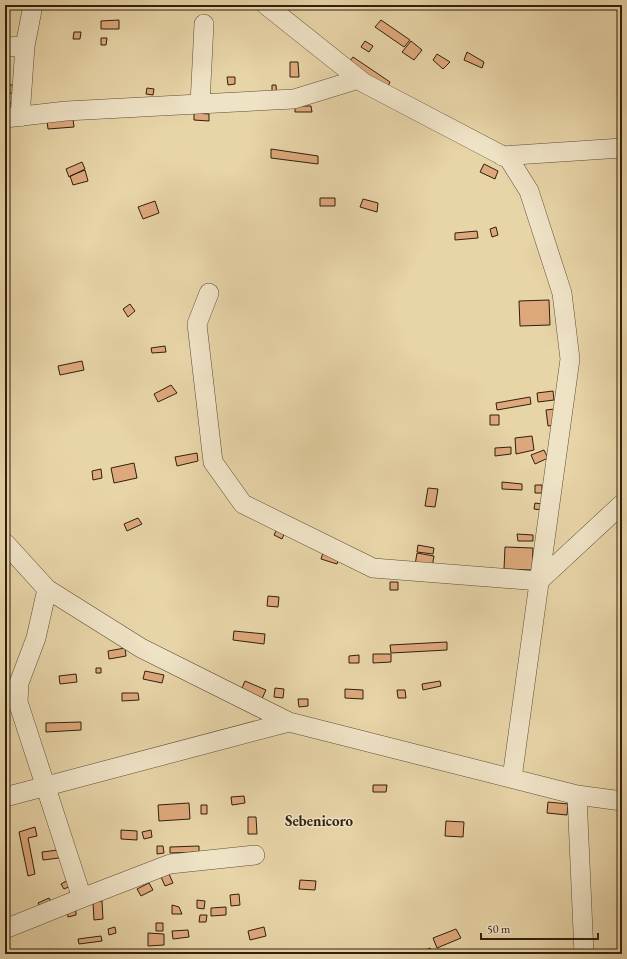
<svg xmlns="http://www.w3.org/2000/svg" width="627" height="959" viewBox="0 0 627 959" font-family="'EB Garamond',serif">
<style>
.building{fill:#dda87b;stroke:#311f0d}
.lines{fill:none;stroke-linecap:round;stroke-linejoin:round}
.minor-casing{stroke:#5e4c34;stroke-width:20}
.minor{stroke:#efe3c6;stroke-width:19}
.labels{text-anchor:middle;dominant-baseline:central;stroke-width:3;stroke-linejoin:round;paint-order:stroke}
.quarter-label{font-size:15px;font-weight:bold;fill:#311f0d;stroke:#efe3c6}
</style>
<rect width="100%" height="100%" fill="#e7d4a7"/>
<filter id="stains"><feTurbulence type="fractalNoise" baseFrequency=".005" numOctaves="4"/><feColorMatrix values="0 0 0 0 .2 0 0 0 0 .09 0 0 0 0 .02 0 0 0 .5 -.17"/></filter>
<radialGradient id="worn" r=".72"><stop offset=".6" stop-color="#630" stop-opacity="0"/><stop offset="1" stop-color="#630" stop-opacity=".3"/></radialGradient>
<path class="building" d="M119 20V29H101V21Z
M381 20 410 40 404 47 375 27Z
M74 32H81L80 39H73Z
M101 38H107L106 45H101Z
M365 41 373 46 369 52 361 47Z
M411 41 422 50 414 60 402 52Z
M467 52 484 62 482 68 464 60Z
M437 54 450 62 443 69 433 60Z
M353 57 390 82 387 88 349 62Z
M290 62H298L299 77H290Z
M227 77H235V84L228 85Z
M6 85H13V93L6 94Z
M272 85H276L277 98H272Z
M147 88 154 89 153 95 146 94Z
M5 103H13V110L5 111Z
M295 106H311L312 112H295Z
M194 113 209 114V121L194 120Z
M73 119 74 127 48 129 47 121Z
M271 149 318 156V164L271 158Z
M82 162 85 169 69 177 66 169Z
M484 164 498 171 495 179 480 172Z
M85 170 88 181 73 185 70 176Z
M320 198H335V206H320Z
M363 199 378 203 377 212 360 207Z
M155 201 159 213 143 219 138 207Z
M496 227 498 235 492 237 490 229Z
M477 231 478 238 455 240V233Z
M549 300 550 325 520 326 519 301Z
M130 304 135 311 128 317 123 309Z
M165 346 166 352 152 353 151 348Z
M82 361 84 370 60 375 58 366Z
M171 385 177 393 158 402 154 394Z
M553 391 554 400 538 402 537 393Z
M530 397 531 404 497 410 496 403Z
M554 409 556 425 548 426 546 410Z
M490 415H499V425H490Z
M532 436 534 450 516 454 515 438Z
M511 447V454L495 456V448Z
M544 450 548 458 535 464 531 455Z
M197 453 198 461 177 466 175 457Z
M134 463 137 478 114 483 111 468Z
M101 469 102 478 93 480 92 471Z
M502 482 522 484V490L502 489Z
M535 485H542V493H535Z
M428 488 438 489 435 507 425 506Z
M535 503 543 504 542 510 534 509Z
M138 518 142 524 127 531 124 524Z
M278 527 286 530 282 539 274 535Z
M517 534 533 535V541H518Z
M418 545 434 548 433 554 417 552Z
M505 547 533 548 532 570 504 569Z
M324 550 340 555 337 564 321 559Z
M417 553 434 556 432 567 415 565Z
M390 582H398V590H390Z
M268 596 279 597 278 607 267 606Z
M234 631 265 634 264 644 233 640Z
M447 642V650L391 653 390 645Z
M125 648 126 656 109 659 108 651Z
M373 654H391V662L373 663Z
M359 655V663H349V656Z
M96 668H101V673H96Z
M145 671 164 675 162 683 143 679Z
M76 674 77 682 60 684 59 676Z
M245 681 266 690 260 703 239 695Z
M440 681 441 686 423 690 422 684Z
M275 688 284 689 283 698 274 697Z
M345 689 363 690V699L345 698Z
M397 690H405L406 698H398Z
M122 693H138L139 700 122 701Z
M298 699H308V706L299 707Z
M81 722V730L46 732V723Z
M373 785H387L386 792H373Z
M244 796 245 803 232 805 231 797Z
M548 802 568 804 567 815 547 813Z
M189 803 190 819 159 821 158 805Z
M201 805H207V814H201Z
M248 817H256L257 834H248Z
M446 821 464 822 463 837 445 836Z
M35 827 37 836 28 838 35 874 28 876 19 832Z
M121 830 137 831V840L121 839Z
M151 830 152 837 144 839 142 832Z
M157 846H163L164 853 157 854Z
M199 846V852L170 853V847Z
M58 850 59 858 43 860 42 852Z
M169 874 173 883 165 886 161 877Z
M68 880 71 886 64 889 61 884Z
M300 880 316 881 315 890 299 889Z
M149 883 153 890 141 896 137 889Z
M239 894 240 905 231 906 230 895Z
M49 898 52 903 41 909 38 903Z
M197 900 205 901 204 909 197 908Z
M102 901 103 919 94 920 93 902Z
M172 905 179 907 182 914H172Z
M226 907V915L211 916V908Z
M76 909V915L68 917 67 910Z
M200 915H207L206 922H199Z
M156 923H163V931H156Z
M115 927 116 933 109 935 108 929Z
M264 927 266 936 250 940 248 931Z
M456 929 461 938 437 948 433 938Z
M188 930 189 937 173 939 172 931Z
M148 933 164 934V945L148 946Z
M101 936 102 941 79 944 78 939Z
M430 948 433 954H418Z
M75 951 91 953V954H75Z"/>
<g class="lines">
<defs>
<path id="minor" d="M266 5 364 83 509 159 529 191 562 293 570 359 512 778
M5 47 25 46
M200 104 204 24
M20 117 25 46 33 5
M5 118 66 111 294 99 359 79
M502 156 622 148
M209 293 197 324 213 462 243 504 373 568 539 581 622 504
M5 543 47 589 141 648 289 722 577 795 622 801
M47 589 36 638 19 683 18 702 82 898
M577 795 584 954
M5 797 289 722
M5 929 82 898 170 864 255 855"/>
</defs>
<use href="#minor" class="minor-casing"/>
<use href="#minor" class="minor"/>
</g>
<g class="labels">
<g class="quarter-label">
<text x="319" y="820">Sebenicoro</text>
</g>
</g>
<rect width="627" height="959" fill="none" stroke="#e7d4a7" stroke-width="20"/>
<rect x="6" y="6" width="615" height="947" fill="none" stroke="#311f0d" stroke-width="2"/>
<rect x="10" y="10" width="607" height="939" fill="none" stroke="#311f0d"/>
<path d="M481 933v6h117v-6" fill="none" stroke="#311f0d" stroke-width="2"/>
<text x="487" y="933" font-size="12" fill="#311f0d" stroke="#efe3c6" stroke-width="3" paint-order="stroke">50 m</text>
<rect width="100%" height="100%" filter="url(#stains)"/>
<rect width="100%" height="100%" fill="url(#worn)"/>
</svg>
